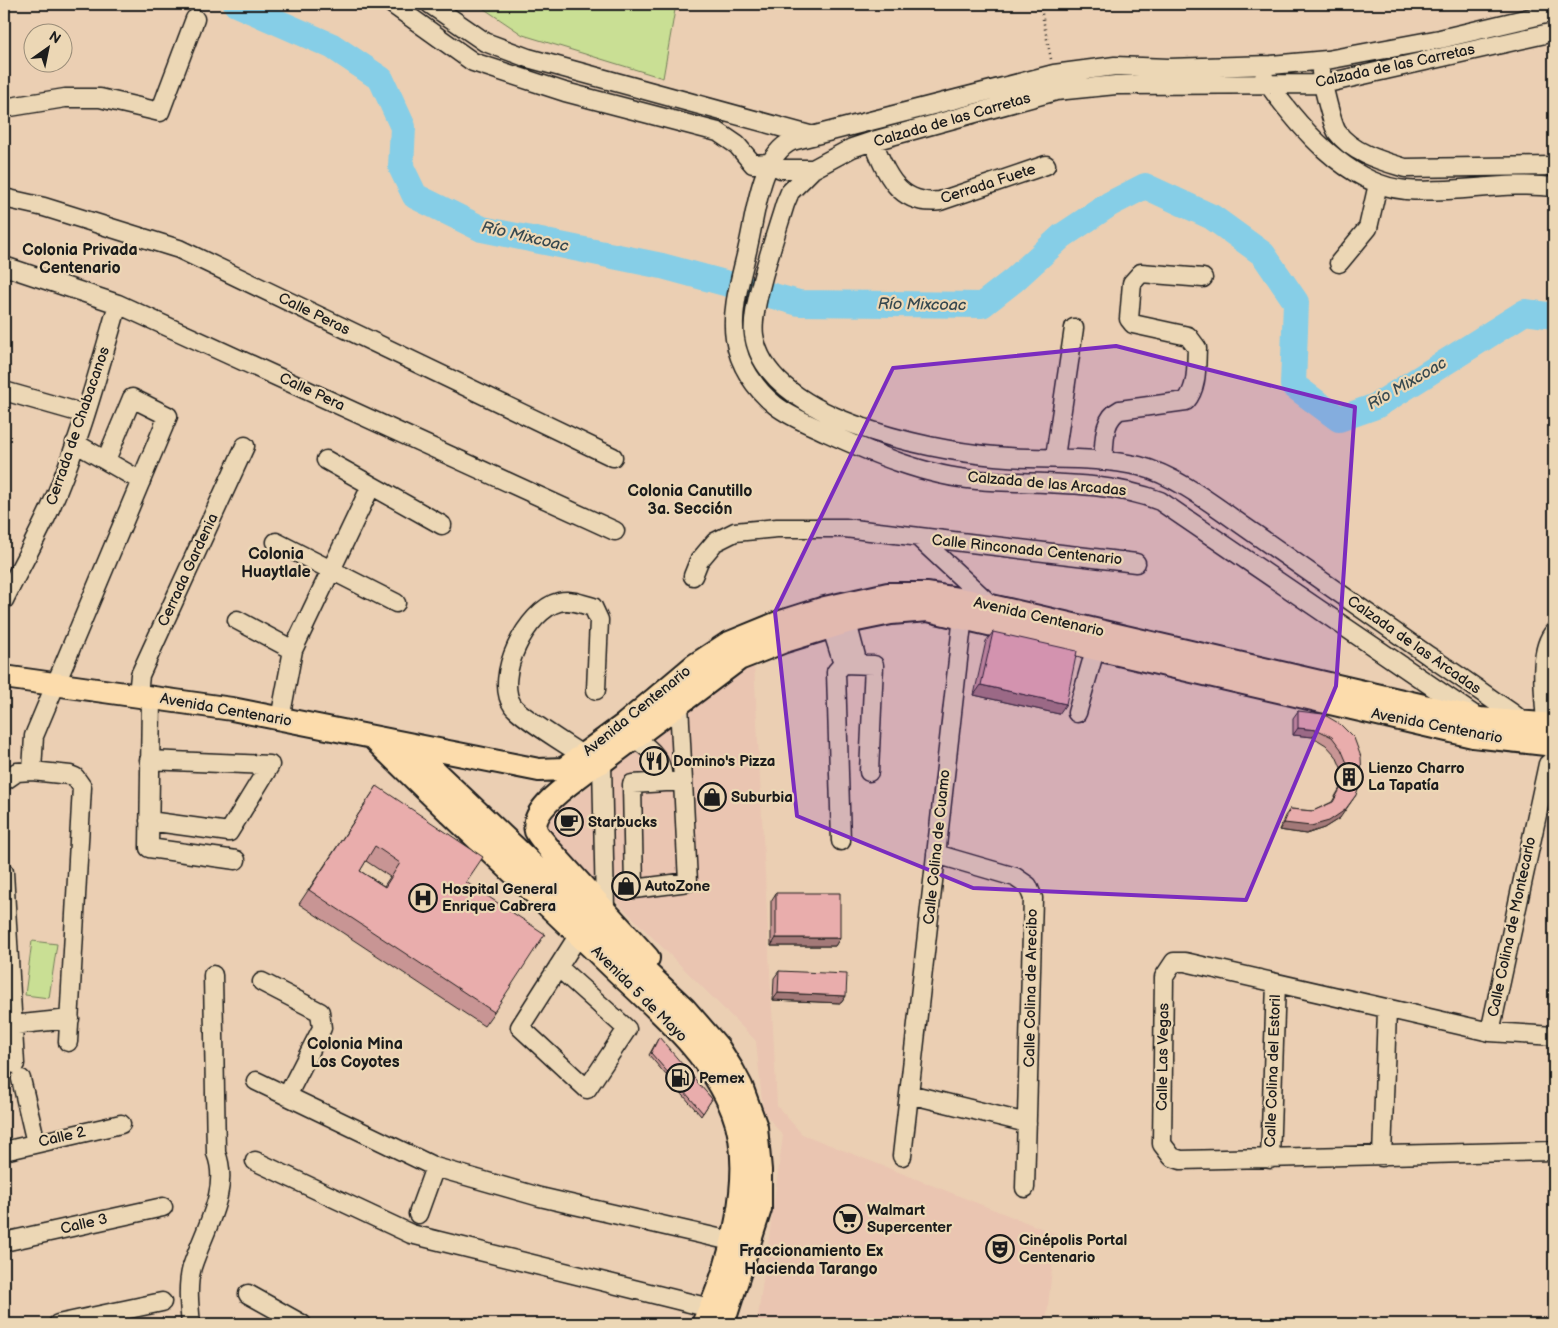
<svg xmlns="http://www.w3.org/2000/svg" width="1558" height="1328" viewBox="0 0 1558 1328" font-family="'Balsamiq Sans',sans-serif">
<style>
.built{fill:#eac5b1}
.green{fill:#c9df94;stroke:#727e58}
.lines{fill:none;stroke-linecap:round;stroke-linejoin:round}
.river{stroke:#86cee7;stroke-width:26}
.minor-casing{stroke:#1c1c1c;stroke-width:21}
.major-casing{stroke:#1c1c1c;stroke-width:26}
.path{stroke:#1c1c1c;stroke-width:2.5;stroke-dasharray:1 4;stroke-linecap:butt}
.minor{stroke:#ecd7b5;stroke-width:18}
.major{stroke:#fcdcac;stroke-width:22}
.wall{fill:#c89594;stroke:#1c1c1c;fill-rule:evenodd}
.shaded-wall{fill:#a37978;stroke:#1c1c1c}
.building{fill:#e9adac;stroke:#1c1c1c;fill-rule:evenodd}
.marked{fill:#7b2cbf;fill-opacity:0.2;stroke:#7b2cbf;stroke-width:4;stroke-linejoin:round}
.labels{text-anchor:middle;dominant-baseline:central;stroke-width:4.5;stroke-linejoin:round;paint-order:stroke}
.street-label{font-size:15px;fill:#1c1c1c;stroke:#ecd7b5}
.poi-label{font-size:15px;font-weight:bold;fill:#1c1c1c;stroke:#ecd7b5;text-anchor:start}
.water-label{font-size:16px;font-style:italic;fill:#36484f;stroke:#ecd7b5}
.neighbourhood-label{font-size:16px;font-weight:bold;fill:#1c1c1c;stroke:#ecd7b5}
</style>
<rect width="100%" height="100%" fill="#ebcfb3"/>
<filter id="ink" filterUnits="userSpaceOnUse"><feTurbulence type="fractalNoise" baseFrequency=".02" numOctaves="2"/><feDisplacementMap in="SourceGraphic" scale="10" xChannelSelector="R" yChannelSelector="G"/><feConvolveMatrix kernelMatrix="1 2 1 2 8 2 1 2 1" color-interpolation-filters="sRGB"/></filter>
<g filter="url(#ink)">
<path class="built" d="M754 664 777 1106 802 1134 1056 1234 1046 1324H757L783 1136 763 1111 756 1041 546 831 547 821 560 809 668 725Z"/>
<path class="green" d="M477 4H676L663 78 523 35Z
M32 941 57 944 49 998 25 995Z"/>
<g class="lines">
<path class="river" d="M236 4 332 46 381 79 403 127 401 167 415 196 482 229 662 266 799 303 982 305 1014 280 1062 236 1110 204 1145 186 1212 217 1263 254 1296 302 1293 385 1339 419 1376 406 1525 312 1554 316"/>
<defs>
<path id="minor" d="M392 4 473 62 565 92 718 132 737 145 753 164 769 163 781 169H813L852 148 873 141 1056 91 1116 85 1323 84 1554 32
M430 4 485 42 528 58 813 136
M1321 72C1322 83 1332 124 1337 132 1352 153 1382 161 1405 168L1554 166
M1264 78C1296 124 1346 185 1406 190 1455 194 1506 181 1554 187
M4 108 65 98H100L160 112 195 19
M873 141C886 174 899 206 940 201L1046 165
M813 169 790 192 785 204C776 234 750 308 754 335 766 418 927 450 995 456 1042 461 1092 455 1139 466 1179 476 1221 511 1255 534 1313 575 1371 615 1429 656 1450 670 1472 685 1493 700 1504 708 1517 715 1526 725
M4 198 44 207 179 249 613 457
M1339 263 1368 228 1378 184
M4 266 118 304 615 531
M4 391 85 414
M75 443 141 481
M1055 457 1074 328
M326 460 442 525
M1103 461C1105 443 1102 419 1120 410L1186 401C1198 387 1196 366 1197 348L1188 336 1133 324 1129 319 1132 283 1141 273 1203 278
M919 538 992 606
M276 542 396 603
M693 576 699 561 715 542 735 532 777 528H845L1136 563
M4 600C19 570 35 541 49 511 79 445 98 373 118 304
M844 611 858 664
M828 616 843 664
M237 620 293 650
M138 695 140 675 245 446
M151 698 149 848 236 860
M679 704 683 781
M1077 713 1099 636
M1474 715 1160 501C1103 479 1037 485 977 480 925 476 872 453 826 432 809 424 790 417 775 405 755 389 739 365 735 339 730 307 743 272 749 242 756 211 761 155 792 141L1054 74 1115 66 1168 68 1271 65 1327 60 1440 39 1554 12
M280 719 293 650 371 486
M1546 724C1545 699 1537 651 1554 632
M635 739C653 750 663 761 663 782
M602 762 605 909
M589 766 582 755C569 746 521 717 513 706 493 678 527 610 559 602 571 599 582 604 593 607L599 620 596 690
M4 781 17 772 32 771
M683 781 688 882 634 889 632 784Z
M149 821 229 832 270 765 149 760
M841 841 836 672 843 664 874 665 869 772
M936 854 1015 877 1028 886 1033 898 1025 1188
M4 872 15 1064
M558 967 627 1029 587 1089 520 1027 585 925
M262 982 320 1012 322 1028 287 1096
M12 1025 70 1019
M1490 1032 1548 764
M1554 1036 1490 1032 1185 962H1174L1164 977 1162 1144 1172 1157 1181 1160 1554 1151
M68 1042 82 787 75 777 70 775 32 771 34 736 168 416 132 398 106 460
M21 1079 36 1143
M256 1081 435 1167 540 1197 744 1244
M909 1094 1027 1123
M4 1151 121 1124
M902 1156 964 607
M1382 1157 1387 1010
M1270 1159 1276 983
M255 1161 411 1234 710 1308 719 1316
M418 1214 435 1167
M4 1242 163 1207
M248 1294 302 1324
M58 1324 162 1302
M191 1324C189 1305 187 1285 192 1267 203 1232 231 1190 216 1153L213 975"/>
<path id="major" d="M4 677 232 709 539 770 590 768 602 762 739 659 785 641 847 622 891 613 928 610 1473 736 1554 745
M372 737C449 814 529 887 607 962 653 1007 709 1050 733 1112 757 1173 730 1267 703 1324
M407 745 685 1009 718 1047 733 1071 741 1086 756 1127 760 1170V1209L723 1324
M565 768 625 724 695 665 727 644 778 623 825 608 888 594H928L965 600 1480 719 1554 725
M590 768C575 781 529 808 536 831 539 837 546 844 550 850L648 958"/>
</defs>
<use href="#minor" class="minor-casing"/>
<use href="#major" class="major-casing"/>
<path class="path" d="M1040 4 1051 59"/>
<use href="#minor" class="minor"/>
<use href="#major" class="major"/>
</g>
<path class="wall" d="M993 632 1059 714 974 695 986 641Z
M1298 711 1354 738 1340 818 1324 828 1306 834 1279 830 1285 816 1290 809 1313 811 1332 802 1340 788 1342 770 1336 756 1326 745 1313 737 1293 735V718Z
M377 786 466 882 494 1012 484 1026 299 904ZM366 861 390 877 384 886 360 871Z
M776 893 840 938 835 946H771V901Z
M779 971 846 996 841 1003 773 1000 774 978Z
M658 1039 712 1099 701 1116 649 1055Z"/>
<path class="shaded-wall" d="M981 685 1066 704 1059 714 974 695Z
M1298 728 1318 730 1313 737 1293 735Z
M1356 795 1340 818 1324 828 1306 834 1279 830 1284 823Z
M776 938H840L835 946H771Z
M778 993 846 996 841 1003 773 1000Z"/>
<path class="building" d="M993 632 1077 651 1066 704 981 685Z
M1298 711 1323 714 1340 724 1354 738 1361 757 1362 777 1356 795 1345 810 1329 821 1311 826 1284 823 1290 809 1313 811 1333 802 1345 780 1347 763 1341 749 1332 737 1318 730 1298 728Z
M377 786 483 857 466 882 545 934 494 1012 309 890ZM375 846 400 863 385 887 360 871Z
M776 893H840V938H776Z
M779 971 847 974 846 996 778 993Z
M659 1037 712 1099 703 1113 651 1053Z"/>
</g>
<path class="marked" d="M1116 346 1355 407 1336 686 1246 900 973 888 797 816 775 612 893 368Z"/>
<defs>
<symbol id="restaurant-ring" viewBox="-11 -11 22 22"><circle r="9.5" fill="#ecd7b5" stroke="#1c1c1c" stroke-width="1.5"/><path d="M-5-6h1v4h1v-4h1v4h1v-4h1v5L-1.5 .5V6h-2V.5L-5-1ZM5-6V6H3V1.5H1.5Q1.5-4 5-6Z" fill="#1c1c1c"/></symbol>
<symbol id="building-ring" viewBox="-11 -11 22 22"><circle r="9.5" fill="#ecd7b5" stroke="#1c1c1c" stroke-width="1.5"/><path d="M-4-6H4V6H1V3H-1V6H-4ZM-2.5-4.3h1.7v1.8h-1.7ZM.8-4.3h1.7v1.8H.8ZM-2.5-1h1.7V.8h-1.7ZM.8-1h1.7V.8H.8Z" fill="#1c1c1c"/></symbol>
<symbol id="shop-ring" viewBox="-11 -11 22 22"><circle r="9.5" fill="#ecd7b5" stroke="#1c1c1c" stroke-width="1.5"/><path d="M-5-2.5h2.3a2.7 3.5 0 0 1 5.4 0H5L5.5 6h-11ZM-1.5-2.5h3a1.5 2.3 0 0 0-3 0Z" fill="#1c1c1c"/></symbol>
<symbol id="cafe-ring" viewBox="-11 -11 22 22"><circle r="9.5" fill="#ecd7b5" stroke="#1c1c1c" stroke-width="1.5"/><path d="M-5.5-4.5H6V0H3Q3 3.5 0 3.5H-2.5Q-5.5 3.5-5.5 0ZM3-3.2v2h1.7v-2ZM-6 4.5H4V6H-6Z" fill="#1c1c1c"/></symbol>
<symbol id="hospital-ring" viewBox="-11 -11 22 22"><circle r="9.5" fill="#ecd7b5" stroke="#1c1c1c" stroke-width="1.5"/><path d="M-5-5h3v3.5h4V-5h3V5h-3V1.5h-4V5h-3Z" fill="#1c1c1c"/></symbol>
<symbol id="fuel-ring" viewBox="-11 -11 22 22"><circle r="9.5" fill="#ecd7b5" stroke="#1c1c1c" stroke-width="1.5"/><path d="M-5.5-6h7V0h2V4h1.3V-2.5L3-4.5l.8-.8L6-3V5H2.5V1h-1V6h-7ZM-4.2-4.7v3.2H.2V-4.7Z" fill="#1c1c1c"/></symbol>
<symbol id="supermarket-ring" viewBox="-11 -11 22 22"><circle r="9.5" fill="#ecd7b5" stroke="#1c1c1c" stroke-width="1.5"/><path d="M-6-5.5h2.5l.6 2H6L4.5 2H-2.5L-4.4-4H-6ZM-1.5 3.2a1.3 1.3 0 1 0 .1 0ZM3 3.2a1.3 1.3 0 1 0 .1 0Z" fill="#1c1c1c"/></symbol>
<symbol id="theatre-ring" viewBox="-11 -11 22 22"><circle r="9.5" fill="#ecd7b5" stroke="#1c1c1c" stroke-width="1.5"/><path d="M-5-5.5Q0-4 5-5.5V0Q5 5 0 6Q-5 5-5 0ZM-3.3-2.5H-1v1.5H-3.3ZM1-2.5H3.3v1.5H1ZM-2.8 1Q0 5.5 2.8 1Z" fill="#1c1c1c"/></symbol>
</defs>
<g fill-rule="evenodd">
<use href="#restaurant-ring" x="638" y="745" width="32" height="32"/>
<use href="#building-ring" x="1333" y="761" width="32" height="32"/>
<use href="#shop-ring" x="696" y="781" width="32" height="32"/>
<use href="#cafe-ring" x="553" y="806" width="32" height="32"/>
<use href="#shop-ring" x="610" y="870" width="32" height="32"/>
<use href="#hospital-ring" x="407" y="882" width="32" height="32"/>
<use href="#fuel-ring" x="664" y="1062" width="32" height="32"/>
<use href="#supermarket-ring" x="832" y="1203" width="32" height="32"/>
<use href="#theatre-ring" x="984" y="1233" width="32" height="32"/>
</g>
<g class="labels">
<g class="street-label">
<text transform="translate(1395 66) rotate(-12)">Calzada de las Carretas</text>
<text transform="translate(952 120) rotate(-16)">Calzada de las Carretas</text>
<text transform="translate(988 184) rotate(-18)">Cerrada Fuete</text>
<text transform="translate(314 314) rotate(26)">Calle Peras</text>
<text transform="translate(312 392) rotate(25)">Calle Pera</text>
<text transform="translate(78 426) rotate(-71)">Cerrada de Chabacanos</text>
<text transform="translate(1047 484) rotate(5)">Calzada de las Arcadas</text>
<text transform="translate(1027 550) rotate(6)">Calle Rinconada Centenario</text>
<text transform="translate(188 570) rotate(-65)">Cerrada Gardenia</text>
<text transform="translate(1039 617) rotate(13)">Avenida Centenario</text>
<text transform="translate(1414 645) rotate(35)">Calzada de las Arcadas</text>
<text transform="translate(226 710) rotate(10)">Avenida Centenario</text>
<text transform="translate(637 711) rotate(-39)">Avenida Centenario</text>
<text transform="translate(1437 726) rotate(11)">Avenida Centenario</text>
<text transform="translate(937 847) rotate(-84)">Calle Colina de Cuamo</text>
<text transform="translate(1512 927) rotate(-78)">Calle Colina de Montecarlo</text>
<text transform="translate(1031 988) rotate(-89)">Calle Colina de Arecibo</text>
<text transform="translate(639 994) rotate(45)">Avenida 5 de Mayo</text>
<text transform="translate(1163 1057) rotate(-89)">Calle Las Vegas</text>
<text transform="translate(1273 1071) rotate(-88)">Calle Colina del Estoril</text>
<text transform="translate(62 1137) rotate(-13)">Calle 2</text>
<text transform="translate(84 1224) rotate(-13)">Calle 3</text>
</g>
<g class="poi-label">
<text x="673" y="761">Domino's Pizza</text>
<text x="1368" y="768">Lienzo Charro<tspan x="1368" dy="17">La Tapatía</tspan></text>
<text x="731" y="797">Suburbia</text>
<text x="588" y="822">Starbucks</text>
<text x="645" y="886">AutoZone</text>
<text x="442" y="889">Hospital General<tspan x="442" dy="17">Enrique Cabrera</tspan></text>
<text x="699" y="1078">Pemex</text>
<text x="867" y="1210">Walmart<tspan x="867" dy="17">Supercenter</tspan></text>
<text x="1019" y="1240">Cinépolis Portal<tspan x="1019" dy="17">Centenario</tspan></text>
</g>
<g class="water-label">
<text transform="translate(525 237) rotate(13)">Río Mixcoac</text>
<text transform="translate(922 305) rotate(1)">Río Mixcoac</text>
<text transform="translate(1407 384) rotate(-30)">Río Mixcoac</text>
</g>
<g class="neighbourhood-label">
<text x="80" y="250">Colonia Privada<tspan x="80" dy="18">Centenario</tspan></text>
<text x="690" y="491">Colonia Canutillo<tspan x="690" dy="18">3a. Sección</tspan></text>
<text x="276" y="554">Colonia<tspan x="276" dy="18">Huaytlale</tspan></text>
<text x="355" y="1044">Colonia Mina<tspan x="355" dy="18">Los Coyotes</tspan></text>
<text x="811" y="1251">Fraccionamiento Ex<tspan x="811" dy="18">Hacienda Tarango</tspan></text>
</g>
</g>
<rect width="1558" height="1328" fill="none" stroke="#ecd7b5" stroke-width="20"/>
<rect x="10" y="10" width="1538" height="1308" fill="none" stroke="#1c1c1c" stroke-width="2" filter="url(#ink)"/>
<g transform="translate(48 48) rotate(33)"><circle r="24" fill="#ecd7b5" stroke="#998c78"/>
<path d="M0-4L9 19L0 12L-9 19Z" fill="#1c1c1c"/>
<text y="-8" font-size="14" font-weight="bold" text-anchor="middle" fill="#1c1c1c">N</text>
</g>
</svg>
